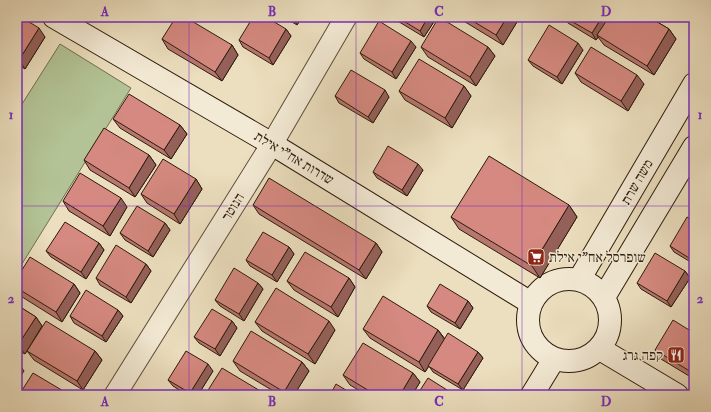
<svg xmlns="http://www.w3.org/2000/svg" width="711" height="412" viewBox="0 0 711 412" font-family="'IM FELL Double Pica','Frank Ruhl Libre',serif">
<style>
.green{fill:#b3c395;stroke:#706f50}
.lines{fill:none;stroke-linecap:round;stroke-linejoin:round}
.street-casing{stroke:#5d4c39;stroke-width:23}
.secondary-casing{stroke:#2d1b0c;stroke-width:24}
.street{stroke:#f3ead5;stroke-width:21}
.secondary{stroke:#f3ead5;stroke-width:22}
.wall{fill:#b7766e;stroke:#2d1b0c}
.shaded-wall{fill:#95605a;stroke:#2d1b0c}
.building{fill:#d58980;stroke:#2d1b0c}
.grid{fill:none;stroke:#7b2cbf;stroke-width:1;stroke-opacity:0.55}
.labels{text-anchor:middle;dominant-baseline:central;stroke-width:3;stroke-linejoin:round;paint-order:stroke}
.street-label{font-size:14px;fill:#2d1b0c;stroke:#f3ead5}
.poi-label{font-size:14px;fill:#2d1b0c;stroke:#f3ead5;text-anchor:start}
.neatline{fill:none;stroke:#7b2cbf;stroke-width:1.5}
.grid-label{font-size:13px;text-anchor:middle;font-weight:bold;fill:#7b2cbf}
</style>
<rect width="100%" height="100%" fill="#ecdfbf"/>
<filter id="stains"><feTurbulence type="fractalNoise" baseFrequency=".005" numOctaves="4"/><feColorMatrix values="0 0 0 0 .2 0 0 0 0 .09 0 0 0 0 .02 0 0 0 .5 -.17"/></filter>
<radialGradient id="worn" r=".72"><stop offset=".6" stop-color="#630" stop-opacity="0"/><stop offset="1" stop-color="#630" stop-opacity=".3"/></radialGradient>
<path class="green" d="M60 44 131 88 17 272V112Z"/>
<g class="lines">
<defs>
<path id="street" d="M115 395 272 144 346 17"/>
<path id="secondary" d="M54 17 272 144 531 303
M528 320a41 41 0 1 1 82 0a41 41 0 1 1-82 0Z
M579 280 694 84
M604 297 694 147
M600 349 677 395
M532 395 554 359"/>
</defs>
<use href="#street" class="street-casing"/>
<use href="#secondary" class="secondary-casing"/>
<use href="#street" class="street"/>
<use href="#secondary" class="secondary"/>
</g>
<path class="wall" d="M17 17 45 37 25 69 17 64Z
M284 17H302L297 25Z
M391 17H437L424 37Z
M457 17H520L503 45Z
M564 17H649L669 29 676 39 654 75 604 45 598 37 596 40 568 23Z
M286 29 291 36 273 65 243 47 239 40Z
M162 39 232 45 238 55 222 81 168 49Z
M416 47 396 79 364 59 360 53Z
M421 47H488L495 56 476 86 428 57Z
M583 50 562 84 533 66 528 60Z
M575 73 644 84 628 111 581 82Z
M464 86 471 96 452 128 405 100 399 91Z
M335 96 389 97 373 123 339 103Z
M113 119 180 125 187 134 171 159 120 128Z
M149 155 156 165 135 197 90 170 84 160Z
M423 170 407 196 377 178 373 172Z
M196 179 202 189 180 224 147 203 141 194Z
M63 201 127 207 110 236 69 211Z
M253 205 376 243 382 252 366 279 259 214Z
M569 205 577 217 540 278 459 229 451 217Z
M694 221V264L674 252 670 246Z
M165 223 170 230 153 257 125 240 120 233Z
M99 243 104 250 86 279 51 257 46 251Z
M289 247 294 254 277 282 250 266 246 260Z
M146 264 151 271 131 303 100 285 96 278Z
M685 271 690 278 671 307 641 289 637 283Z
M17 278 74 284 80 293 62 322 19 295 17 292Z
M349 278 355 287 338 317 294 290 287 281Z
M258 283 263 289 244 321 220 306 215 300Z
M468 301 473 308 460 329 431 312 427 306Z
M17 305 36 317 42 326 25 354 17 350Z
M118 310 123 316 106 342 74 323 70 316Z
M232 321 237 328 220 356 199 343 194 337Z
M255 322 335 330 315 364 262 331Z
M363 329 438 330 445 339 478 352 483 358 463 390 433 372 429 366 425 372 370 338Z
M694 333V379L661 359 655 350Z
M27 351H95L102 360 83 390 34 360Z
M233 361 302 362 309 371 294 395H280L240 371Z
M213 371 198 395H187L173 386 168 380Z
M413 373 420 382 412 395H367L350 385 343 375Z"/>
<path class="shaded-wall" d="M293 17H302L297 25 293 18Z
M428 17H437L424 37 420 31Z
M507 17H520L503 45 496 35Z
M602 17H611L597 35 598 37 596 40 592 33Z
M39 28 45 37 25 69 19 60Z
M286 29 291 36 273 65 269 58Z
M669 29 676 39 654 75 647 66Z
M411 41 416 47 396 79 392 72Z
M578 43 583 50 562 84 557 77Z
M232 45 238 55 222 81 215 72Z
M488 47 495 56 476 86 470 77Z
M637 75 644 84 628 111 621 101Z
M464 86 471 96 452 128 445 118Z
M385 90 389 97 373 123 368 117Z
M180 125 187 134 171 159 164 150Z
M149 155 156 165 135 197 129 188Z
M418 164 423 170 407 196 402 190Z
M196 179 202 189 180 224 174 214Z
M121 198 127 207 110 236 103 226Z
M569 205 577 217 540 278 532 266Z
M165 223 170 230 153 257 148 251Z
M99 243 104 250 86 279 81 272Z
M376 243 382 252 366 279 359 270Z
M289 247 294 254 277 282 272 275Z
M146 264 151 271 131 303 126 297Z
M685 271 690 278 671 307 667 301Z
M349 278 355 287 338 317 331 307Z
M258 283 263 289 244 321 239 314Z
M74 284 80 293 62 322 56 312Z
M468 301 473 308 460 329 455 323Z
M118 310 123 316 106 342 102 336Z
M36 317 42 326 25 354 18 345Z
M232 321 237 328 220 356 215 349Z
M329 321 335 330 315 364 308 354Z
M438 330 445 340 425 372 419 362Z
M95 351 102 360 83 390 77 381Z
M478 352 483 358 463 390 458 384Z
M17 361 24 371 17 382Z
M302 362 309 371 294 395H286L284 392Z
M208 364 213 371 198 395H191L190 393Z
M413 373 420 382 412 395H400Z"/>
<path class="building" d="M17 17H21L39 28 19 60 17 59Z
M176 17H185L232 45 215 72 162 39Z
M253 17H266L286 29 269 58 239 40Z
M397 17H428L420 31Z
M439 17 488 47 470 77 421 47Z
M466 17H507L496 35Z
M564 17H602L592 33Z
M609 17H649L669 29 647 66 597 35Z
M379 21 411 41 392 72 360 53Z
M549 25 578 43 557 77 528 60Z
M591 47 637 75 621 101 575 73Z
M419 59 464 86 445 118 399 91Z
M351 70 385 90 368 117 335 96Z
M129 94 180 125 164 150 113 119Z
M104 128 149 155 129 188 84 160Z
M388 146 418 164 402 190 373 172Z
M489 156 569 205 532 266 451 217Z
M163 159 196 179 174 214 141 194Z
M80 173 121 198 103 226 63 201Z
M269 178 376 243 359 270 253 205Z
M137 206 165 223 148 251 120 233Z
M687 217 694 221V261L670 246Z
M65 222 99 243 81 272 46 251Z
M263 232 289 247 272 275 246 260Z
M116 245 146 264 126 297 96 278Z
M305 252 349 278 331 307 287 281Z
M655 253 685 271 667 301 637 283Z
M30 257 74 284 56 312 17 288V278Z
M234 268 258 283 239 314 215 300Z
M440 284 468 301 455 323 427 306Z
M276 288 329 321 308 354 255 322Z
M86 290 118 310 102 336 70 316Z
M383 296 438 330 419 362 363 329Z
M17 305 36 317 18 345 17 344Z
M212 309 232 321 215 349 194 337Z
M673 320 694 333V372L693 373 655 350Z
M46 321 95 351 77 381 27 351Z
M251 331 302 362 284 392 233 361Z
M448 333 478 352 458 384 428 366Z
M363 343 413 373 400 395H376L343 375Z
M186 351 208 364 190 393 168 380Z
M222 368 267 395H205Z
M33 373 65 392 64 395H19Z
M428 378 455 395H417Z
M336 384 354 395H330Z
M165 391 172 395H163Z"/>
<path class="grid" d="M189 17V395M356 17V395M522 17V395M17 206H694"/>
<defs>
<symbol id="supermarket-square" viewBox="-11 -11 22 22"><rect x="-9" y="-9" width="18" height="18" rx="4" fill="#8f2418" stroke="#f3ead5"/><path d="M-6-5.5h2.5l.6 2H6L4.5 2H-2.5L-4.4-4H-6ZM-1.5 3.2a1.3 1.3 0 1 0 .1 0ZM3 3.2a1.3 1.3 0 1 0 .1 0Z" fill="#fff"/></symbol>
<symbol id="restaurant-square" viewBox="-11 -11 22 22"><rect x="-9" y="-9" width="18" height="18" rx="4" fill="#8f2418" stroke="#f3ead5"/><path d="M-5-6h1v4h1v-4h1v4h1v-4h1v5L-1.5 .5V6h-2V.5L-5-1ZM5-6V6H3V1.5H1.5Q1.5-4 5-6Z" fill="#fff"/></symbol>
</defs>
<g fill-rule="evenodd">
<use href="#supermarket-square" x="526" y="247" width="20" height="20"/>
<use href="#restaurant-square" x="666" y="345" width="20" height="20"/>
</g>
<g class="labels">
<g class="street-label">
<text transform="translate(294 158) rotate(31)">שדרות אח"י אילת</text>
<text transform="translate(637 182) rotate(-60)">משה שרת</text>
<text transform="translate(233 207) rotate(-58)">הנוטר</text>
</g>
<g class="poi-label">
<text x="549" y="257">שופרסל אח"י אילת</text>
<text x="663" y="355" text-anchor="end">קפה גרג</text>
</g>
</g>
<rect width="711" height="412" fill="none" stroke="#ecdfbf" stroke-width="44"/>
<rect x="22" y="22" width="667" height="368" class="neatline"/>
<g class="grid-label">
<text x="105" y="16">A</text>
<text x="272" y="16">B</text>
<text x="439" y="16">C</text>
<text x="606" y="16">D</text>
<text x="11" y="119">1</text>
<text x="700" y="119">1</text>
<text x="11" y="303">2</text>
<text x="700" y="303">2</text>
<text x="105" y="406">A</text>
<text x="272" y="406">B</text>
<text x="439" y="406">C</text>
<text x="606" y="406">D</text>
</g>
<rect width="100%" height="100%" filter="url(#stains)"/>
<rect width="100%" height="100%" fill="url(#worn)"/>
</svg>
